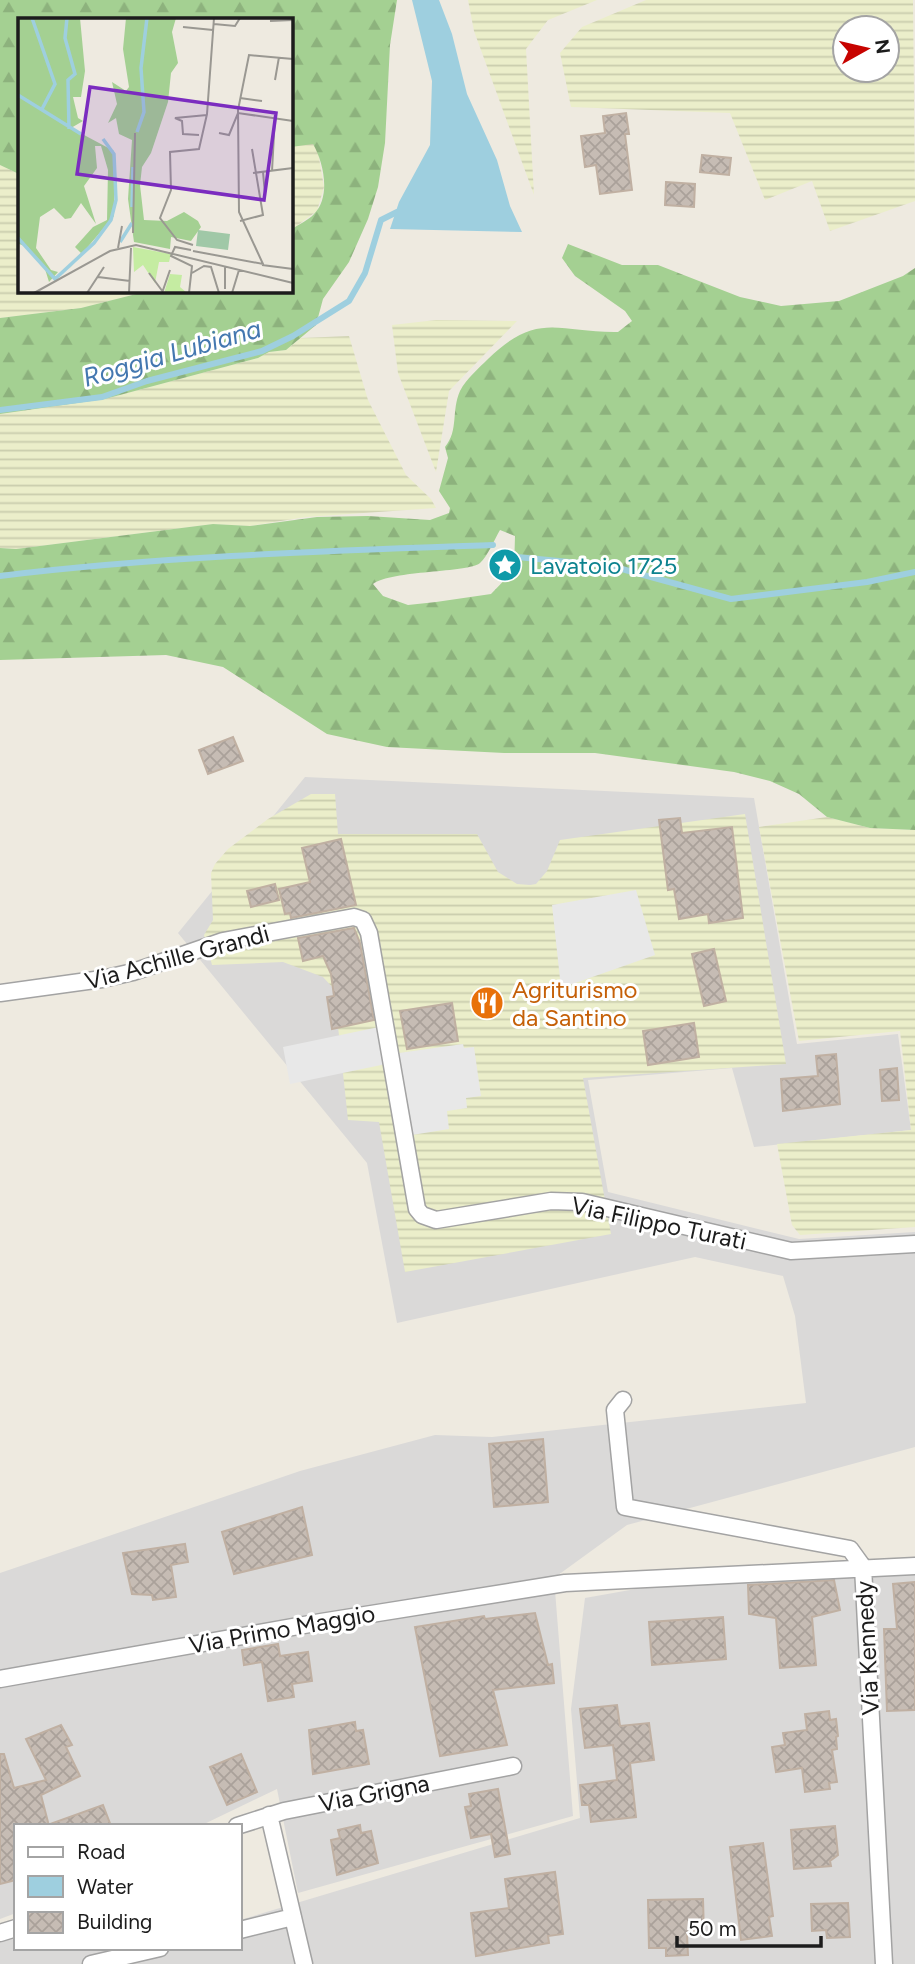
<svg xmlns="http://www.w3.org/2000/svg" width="915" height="1964" viewBox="0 0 915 1964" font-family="Figtree,sans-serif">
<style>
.residential{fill:#dad9d8}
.farmland{fill:url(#farmland-rules);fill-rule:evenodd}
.forest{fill:url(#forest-firs);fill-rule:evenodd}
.parking{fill:#e8e8e8}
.water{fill:#9ecfdf}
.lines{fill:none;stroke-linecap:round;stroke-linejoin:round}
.stream{stroke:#9ecfdf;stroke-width:6}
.building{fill:url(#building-cross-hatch);stroke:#c0b0a2;stroke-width:2}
.minor-casing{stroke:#a3a3a3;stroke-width:19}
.minor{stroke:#fff;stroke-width:16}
.labels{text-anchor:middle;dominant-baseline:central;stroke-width:6;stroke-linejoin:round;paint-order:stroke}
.culture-label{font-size:24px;fill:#0d838f;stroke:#fff;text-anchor:start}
.street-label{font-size:24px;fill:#1c1c1c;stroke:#fff}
.food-label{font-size:24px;fill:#c56008;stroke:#fff;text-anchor:start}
.water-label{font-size:26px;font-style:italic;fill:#4478b0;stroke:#fff}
.inset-river{fill:none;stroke:#9ecfdf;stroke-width:3.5}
.inset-road{fill:none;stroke:#9a9892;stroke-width:2}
.view{fill:#7b2cbf;fill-opacity:0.15;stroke:#7b2cbf;stroke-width:3.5}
.inset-edge{fill:none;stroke:#1c1c1c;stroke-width:3.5}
</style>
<defs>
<pattern id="farmland-rules" width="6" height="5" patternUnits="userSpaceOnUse" patternTransform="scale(1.75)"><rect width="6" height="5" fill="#ebeeca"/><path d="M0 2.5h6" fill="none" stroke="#c9ccad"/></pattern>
<pattern id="forest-firs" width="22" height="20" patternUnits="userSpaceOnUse" patternTransform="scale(1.75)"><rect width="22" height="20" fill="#a4d092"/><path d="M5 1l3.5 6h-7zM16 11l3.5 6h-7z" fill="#8db27d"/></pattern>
<pattern id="building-cross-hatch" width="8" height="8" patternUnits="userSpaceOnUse" patternTransform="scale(1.75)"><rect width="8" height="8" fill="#c6bcb4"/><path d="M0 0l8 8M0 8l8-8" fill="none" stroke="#aaa19a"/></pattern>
</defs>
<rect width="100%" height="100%" fill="#eeeae0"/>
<path class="residential" d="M305 777 754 798 797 1044 898 1034 911 1130 754 1147 732 1068 588 1080 608 1192 799 1239 915 1232V1447L627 1525 554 1578 573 1816 298 1893 277 1789 200 1826H16V1913L0 1919V1573L300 1471 435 1435 492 1437 806 1403 795 1316 783 1276 695 1257 397 1323 367 1163 178 933Z
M915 1572V1964H0V1942L16 1938V1948H240V1920L580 1818 571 1709 585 1598 720 1574Z"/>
<path class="farmland" d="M468 0H597L548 20 526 49 534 195 474 31Z
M646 0H913L915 201 830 231 812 181 765 200 730 113 571 107 560 53 582 27ZM845 28H887V70H845Z
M300 143 313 144 318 152 324 187 317 211 291 230V147Z
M0 165 19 174V290L148 291 81 308 0 318Z
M436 320 517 321 449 391 436 472 398 373 392 325Z
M349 336 368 400 406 475 431 499 436 508 306 517 250 526 213 524 16 549 0 548V414L105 399 258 358 269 352 286 350 301 338Z
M311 794H335L338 834H477L498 872 517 884 530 885 536 884 547 871 560 840 745 814 786 1064 583 1078 611 1234 405 1272 379 1122 348 1120 334 989 323 977 283 962 212 965 204 935 213 920 211 873 215 864 228 849 268 819Z
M827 817 870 828 915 830V1227L800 1235 792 1225 777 1144 911 1130 900 1031 799 1041 759 827Z"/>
<path class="forest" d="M0 0H397L390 45 385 143 378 187 368 219 349 262 323 299 316 325 286 350 269 352 258 358 105 399 0 414V318L81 308 148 291 290 290 291 230C298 224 308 221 314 214 331 197 324 163 313 144L291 147 290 19H19V174L0 165Z
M568 244 622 265H658L740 297 781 306 839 301 903 276 915 268V830L870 828 827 817 799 794 770 781 734 772 595 753H504L387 747 327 734 223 667 166 655 0 660V548L16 549 213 524 250 526 317 517 368 516 430 520 449 513 450 508 439 491 448 458 445 447C459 430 451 411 460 391 466 379 479 368 488 359 538 310 559 333 618 332L632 321 625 311 575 276 562 258ZM500 530 515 536 514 570 491 594 436 602 408 605 383 596 373 584C392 570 468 573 480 563 488 556 494 540 500 530Z"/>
<path class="parking" d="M636 890 655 955 561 988 552 905Z
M379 1027 386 1064 290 1084 283 1047Z
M463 1044 464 1048 474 1047 481 1096 466 1098 467 1108 447 1111 449 1129 412 1135 399 1053Z"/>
<path class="water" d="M412 0H439L452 34 467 94 497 160 510 206 522 232 390 229 399 202 430 145 432 81Z"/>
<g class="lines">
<path class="stream" d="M0 410 102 397 147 381 262 351 293 336 349 301 365 273 381 220 397 212
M517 557 611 566 731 599 867 582 915 572
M0 576C164 556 328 551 493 545"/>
</g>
<path class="building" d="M626 113 629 134H625L632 190 600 194 596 165 585 167 581 136 605 133 603 116Z
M702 155 731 158 729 175 700 172Z
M666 182 695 184 694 207 665 205Z
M233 737 243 761 208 774 199 750Z
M680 818 682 833 732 827 743 918 709 923 708 914 679 919 674 889 668 890 659 820Z
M341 839 356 905 291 918 290 913 285 914 279 889 310 882 302 848Z
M275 884 279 900 251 907 247 891Z
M354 928 360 943 374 1020 332 1029 327 997 334 996 331 974 323 956 303 961 298 938Z
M714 949 726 1001 704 1006 692 954Z
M452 1003 458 1041 407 1049 400 1011Z
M694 1023 699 1057 648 1065 643 1031Z
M836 1054 840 1104 783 1111 781 1079 818 1076 816 1056Z
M897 1068 899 1100 882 1101 880 1070Z
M543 1439 548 1502 494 1507 489 1444Z
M302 1507 312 1555 234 1574 222 1532Z
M185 1544 188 1562 171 1565 176 1597 153 1600 152 1595 132 1594 123 1553Z
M834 1580 840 1610 812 1617 816 1665 780 1668 776 1618 749 1614 748 1585Z
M915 1582V1710L887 1711 884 1629H897L893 1584Z
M535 1613 548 1665 552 1664 554 1683 493 1690 507 1745 440 1756 415 1627 484 1616 485 1619Z
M723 1617 726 1659 652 1665 649 1622Z
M278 1644 280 1656 308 1652 312 1681 292 1684 294 1697 268 1701 262 1662 244 1665 242 1650Z
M617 1705 620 1726 649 1723 654 1760 630 1763 636 1817 591 1822 589 1805H582L580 1785 617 1780 613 1745 585 1748 580 1709Z
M829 1711 830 1720 836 1719 838 1736 836 1737 837 1749 832 1750 837 1782 829 1783 830 1789 805 1792 802 1768 776 1772 772 1747 785 1745 783 1733 807 1730 805 1714Z
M355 1722 356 1731 363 1730 369 1764 313 1774 309 1730Z
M61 1725 72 1745 66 1747 80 1776 41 1795 49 1826H16V1880L0 1884V1754H4L14 1788 46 1780 26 1739Z
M241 1754 257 1792 227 1805 210 1767Z
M498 1789 510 1854 495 1857 491 1834 471 1838 465 1807 471 1806 469 1794Z
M103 1805 111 1826H51L50 1824Z
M360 1825 361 1833 371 1831 378 1863 337 1875 331 1840 340 1838 338 1830Z
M835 1826 838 1855 830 1861 831 1866 794 1869 791 1830Z
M763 1843 773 1916 769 1917 772 1936 741 1940 730 1847Z
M555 1872 563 1934 548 1936 549 1943 476 1956 471 1913 509 1908 505 1879Z
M703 1899 704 1935H687L688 1955 666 1956V1948H649L648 1900Z
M848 1903 850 1937 827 1938 826 1930 812 1931 811 1904Z"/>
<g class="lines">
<defs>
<path id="minor" d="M0 993 102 979 133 972 223 941 354 917 363 920 369 933 417 1209 422 1215 436 1220 551 1201 582 1202 791 1251 915 1244
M623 1400 615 1410 625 1507 850 1549 863 1567 884 1964
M0 1679 321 1622 565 1583 915 1566
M269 1815 304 1964
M237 1826 284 1811 513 1766
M240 1930 293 1917
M0 1933 16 1928
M91 1964 160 1948"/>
</defs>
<use href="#minor" class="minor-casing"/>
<use href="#minor" class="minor"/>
</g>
<defs>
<symbol id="sight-disc" viewBox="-11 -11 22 22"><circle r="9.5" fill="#0f9aa8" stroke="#fff"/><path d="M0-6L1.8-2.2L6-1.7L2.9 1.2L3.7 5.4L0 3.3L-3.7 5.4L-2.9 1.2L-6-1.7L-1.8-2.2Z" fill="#fff"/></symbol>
<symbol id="restaurant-disc" viewBox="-11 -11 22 22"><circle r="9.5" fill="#e8710a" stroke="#fff"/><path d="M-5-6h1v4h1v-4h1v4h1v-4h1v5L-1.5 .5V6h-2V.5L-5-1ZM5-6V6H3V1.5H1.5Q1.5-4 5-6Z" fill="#fff"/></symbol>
</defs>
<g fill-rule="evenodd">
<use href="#sight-disc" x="486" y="546" width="38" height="38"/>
<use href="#restaurant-disc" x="468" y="984" width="38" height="38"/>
</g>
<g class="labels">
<g class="culture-label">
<text x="530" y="565">Lavatoio 1725</text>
</g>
<g class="street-label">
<text transform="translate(177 957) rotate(-15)">Via Achille Grandi</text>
<text transform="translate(659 1223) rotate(12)">Via Filippo Turati</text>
<text transform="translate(282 1629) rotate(-10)">Via Primo Maggio</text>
<text transform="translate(867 1648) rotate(-93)">Via Kennedy</text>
<text transform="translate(374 1793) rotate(-11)">Via Grigna</text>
</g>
<g class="food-label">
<text x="512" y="989">Agriturismo<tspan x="512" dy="28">da Santino</tspan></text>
</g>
<g class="water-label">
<text transform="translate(172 353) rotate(-16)">Roggia Lubiana</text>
</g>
</g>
<g transform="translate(18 18)">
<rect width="275" height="275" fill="#eeeae0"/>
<path d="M115 229 153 236 151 244H141L137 265 125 247 116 254ZM152 256 164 257 162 269 169 275H146Z" fill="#c5eca2"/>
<path d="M0 0H62L67 53 63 79H55L60 100 65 103 53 110 96 133V198L51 251 63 235 57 229 75 209 89 202 90 152 83 128H77L79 150 66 168 78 206 63 185 53 200 47 201 36 190 22 199 18 230 33 252 40 254 31 264 27 251 10 229 1 226 0 234ZM108 0H158L154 14 160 45 153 55 150 84 133 135 124 149 122 167 126 202 149 203 166 194 180 203 183 209 173 223 153 219 152 231 116 224 110 181 114 122 101 116 98 100 90 105 99 86 94 64 108 73 111 69 105 31Z" fill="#a4d092"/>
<path d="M180 212 212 216 210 232 178 228Z" fill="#a0c8a7"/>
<path class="inset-river" d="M14 0 37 66 24 91M49 0 47 20 57 56 50 62 51 111M0 77 63 116M119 114 126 94 123 50 129 0M114 189 115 149M0 220 37 261 76 225 93 202 98 182 96 136 85 121M102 224 114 205"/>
<path class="inset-road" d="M252 3 275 2M196 6 217 8 222 0M165 9 195 12M257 62 261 39M222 80 244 83M201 115 211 117 220 95 275 103M181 117 165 116 164 103 157 100 189 97M254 153 257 98M245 154 247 176M235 155 275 150M222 203 245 197 234 131M115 215 117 115M175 227 159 222 142 200 153 172 152 134 181 131 189 96 196 0M100 230 104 208M175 233 245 246 221 194 220 92 231 37 275 41M244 247 275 251M207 249V271M131 255 145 274M174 255 186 248 193 249 201 275M80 259 112 263M16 275 92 233 118 227 275 265M69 275 86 249M111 275 113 230M144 275 152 252M171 275 174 248 153 238 157 229 173 232M214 275 221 252"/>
<path class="view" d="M72 69 258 95 246 182 59 156Z"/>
<rect width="275" height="275" class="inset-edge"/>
</g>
<rect x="14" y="1824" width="228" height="126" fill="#ffffff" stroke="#a4a4a4" stroke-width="2"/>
<rect x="28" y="1847" width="35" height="10" fill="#ffffff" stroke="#a4a4a4" stroke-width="2"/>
<text x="77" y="1859" font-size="21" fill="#1c1c1c">Road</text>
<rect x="28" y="1876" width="35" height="21" fill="#9ecfdf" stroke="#a4a4a4" stroke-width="2"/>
<text x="77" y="1894" font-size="21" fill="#1c1c1c">Water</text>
<rect x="28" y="1912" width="35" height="21" fill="url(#building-cross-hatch)" stroke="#a4a4a4" stroke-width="2"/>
<text x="77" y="1929" font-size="21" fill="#1c1c1c">Building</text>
<g transform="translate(866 49) rotate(82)"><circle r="33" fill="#ffffff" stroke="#a4a4a4" stroke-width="2"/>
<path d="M0-5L12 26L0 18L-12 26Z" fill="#c70300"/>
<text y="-10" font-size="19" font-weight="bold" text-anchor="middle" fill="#1c1c1c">N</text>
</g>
<path d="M677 1936v10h144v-10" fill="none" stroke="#1c1c1c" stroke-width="3.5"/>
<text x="688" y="1936" font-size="21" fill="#1c1c1c" stroke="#ffffff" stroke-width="5" paint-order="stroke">50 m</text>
</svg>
